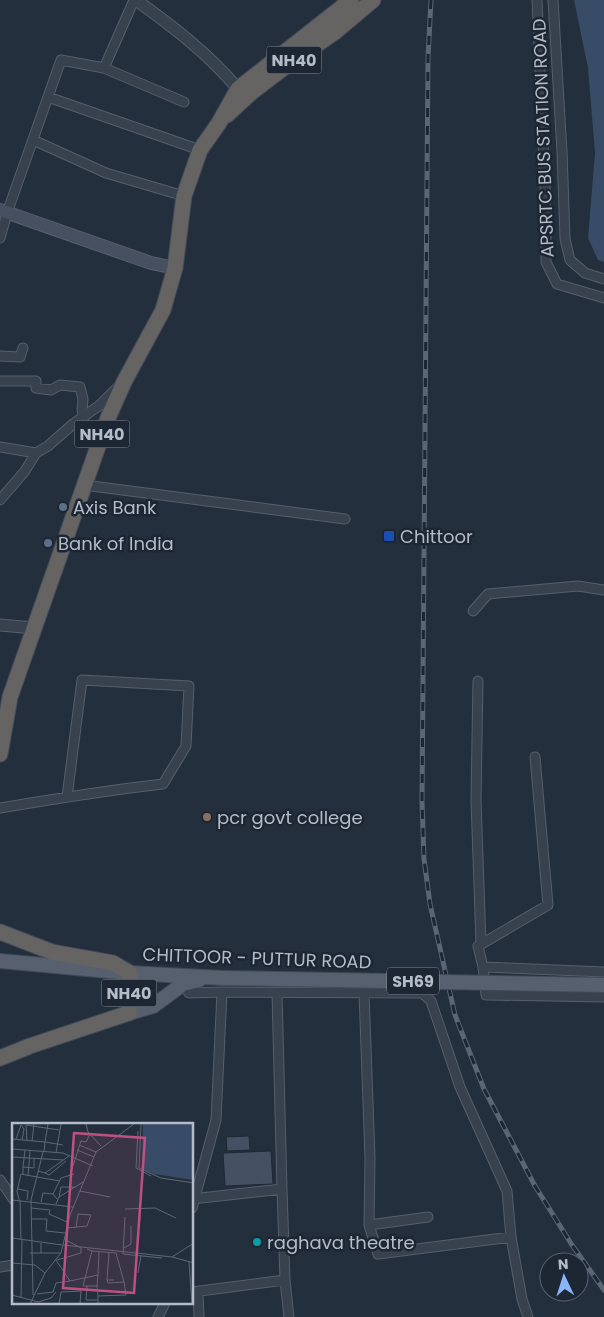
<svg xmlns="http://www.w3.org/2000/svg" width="604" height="1317" viewBox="0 0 604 1317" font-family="Poppins,sans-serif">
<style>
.water{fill:#394c67}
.building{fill:#455162;stroke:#1f2835}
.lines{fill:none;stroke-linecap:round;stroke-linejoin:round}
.minor-casing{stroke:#565f6c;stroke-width:11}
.tertiary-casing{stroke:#565f6c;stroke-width:13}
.secondary-casing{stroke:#565f6c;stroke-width:14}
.primary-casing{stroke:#414a57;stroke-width:16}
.trunk-casing{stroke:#434c59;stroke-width:17}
.minor{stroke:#38414e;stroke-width:9}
.tertiary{stroke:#38414e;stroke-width:11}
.secondary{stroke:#465061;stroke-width:12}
.primary{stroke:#56606e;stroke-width:14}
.trunk{stroke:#656462;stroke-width:15}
.rail-casing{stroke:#5a6575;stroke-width:5}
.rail{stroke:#1d2633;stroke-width:3;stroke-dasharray:9;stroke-linecap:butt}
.primary-bridge-casing{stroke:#414a57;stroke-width:16;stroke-linecap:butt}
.primary-bridge{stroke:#56606e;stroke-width:14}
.service-dot{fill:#5c6f8a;stroke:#1d2633;stroke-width:2}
.transit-dot{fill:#1a4fb4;stroke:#1d2633;stroke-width:2}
.education-dot{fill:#8d6e63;stroke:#1d2633;stroke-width:2}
.culture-dot{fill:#0f9aa8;stroke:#1d2633;stroke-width:2}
.labels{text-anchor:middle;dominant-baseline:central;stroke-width:5;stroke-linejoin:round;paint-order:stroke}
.shield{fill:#1d2633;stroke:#878f9c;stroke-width:1}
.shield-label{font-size:16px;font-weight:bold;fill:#b4bcc9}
.street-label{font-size:18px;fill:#b4bcc9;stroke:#1d2633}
.poi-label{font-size:18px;fill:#b4bcc9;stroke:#1d2633;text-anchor:start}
.inset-road{fill:none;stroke:#5e6776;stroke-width:1}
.view{fill:#bd5182;fill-opacity:0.15;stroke:#bd5182;stroke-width:2.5}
.inset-edge{fill:none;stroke:#b4bcc9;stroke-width:2.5}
</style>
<rect width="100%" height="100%" fill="#242f3e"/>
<path class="water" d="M574 0H604V262L598 260 588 238 595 153 588 68Z"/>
<path class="building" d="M249 1136 250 1150 227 1151 226 1137Z
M271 1151 273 1184 225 1186 223 1153Z"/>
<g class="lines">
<defs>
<path id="minor" d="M537 0 546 211V262L557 284 604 298
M553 0 562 151 565 239 570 260 585 273 604 279
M104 68 184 102
M48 97 200 150
M33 140 106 173 184 196
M0 238 7 213 61 60 104 68 134 0
M0 356 20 357 23 348
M0 381H36V388L51 390 60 385 80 387 83 399 82 410 84 416
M0 447 36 453
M84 485 345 519
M0 500 25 471 36 453 48 446 73 424 100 405 118 387
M473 611 488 594 578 586 604 590
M478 681 476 800 481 944 478 946 483 967 486 995 604 997
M0 808C54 799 108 790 163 784L186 746 189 686 82 680 67 797
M478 946 548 905 535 757
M483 967 604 972
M181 981 189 993 222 992 216 1120 192 1208
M222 992 422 993 431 1001 460 1087 507 1191 511 1237
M364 992 370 1158 369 1225 428 1217
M277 993 282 1189
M0 1180 14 1200
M192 1199 282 1189 285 1280
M369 1225 378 1254 511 1237 522 1299 528 1317
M0 1267 14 1265
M192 1292 285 1280 289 1317
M198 1292 199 1317
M158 1317 165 1303"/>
<path id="tertiary" d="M136 0C172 26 209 54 238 89
M0 625 34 628"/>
<path id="secondary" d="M0 210 151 263 175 268"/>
<path id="primary" d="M0 961 130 973 222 978
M129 1013 153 1006 183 984 199 980"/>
<path id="trunk" d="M227 115 252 92 290 63 335 32 373 0
M0 754 10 697 108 418 124 382 163 310 175 268 184 196 200 150 219 123 238 89 351 0
M0 932 52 952 113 963 130 973 129 1013 30 1046 0 1058"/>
</defs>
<use href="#minor" class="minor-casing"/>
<use href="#tertiary" class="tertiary-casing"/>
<use href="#secondary" class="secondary-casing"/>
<use href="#primary" class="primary-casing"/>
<use href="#trunk" class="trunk-casing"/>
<use href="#minor" class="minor"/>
<use href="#tertiary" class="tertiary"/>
<use href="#secondary" class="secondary"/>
<use href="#primary" class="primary"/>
<use href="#trunk" class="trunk"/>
<defs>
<path id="rail" d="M431 0 428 58 422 802 424 859 430 904 455 1015 484 1089 535 1186 572 1245 604 1290"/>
</defs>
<use href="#rail" class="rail-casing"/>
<use href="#rail" class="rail"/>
<defs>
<path id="primary-bridge" d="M222 978 604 985"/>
</defs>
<use href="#primary-bridge" class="primary-bridge-casing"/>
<use href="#primary-bridge" class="primary-bridge"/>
</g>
<g class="service-dot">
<circle cx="63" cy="507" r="5"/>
<circle cx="48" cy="543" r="5"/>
</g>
<rect class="transit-dot" x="383" y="530" width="12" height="12" rx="2.5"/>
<circle class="education-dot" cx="207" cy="817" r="5"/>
<circle class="culture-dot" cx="257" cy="1242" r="5"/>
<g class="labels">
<g class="shield">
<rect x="266.5" y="46.5" width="55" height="27" rx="4"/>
<rect x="74.5" y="420.5" width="55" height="27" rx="4"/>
<rect x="387" y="967.5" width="52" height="27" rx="4"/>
<rect x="101.5" y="979.5" width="55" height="27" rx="4"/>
</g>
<g class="shield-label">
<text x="294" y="60">NH40</text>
<text x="102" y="434">NH40</text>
<text x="413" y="981">SH69</text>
<text x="129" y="993">NH40</text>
</g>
<g class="street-label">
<text transform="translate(543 138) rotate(-92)">APSRTC BUS STATION ROAD</text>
<text transform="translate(257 958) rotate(2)">CHITTOOR - PUTTUR ROAD</text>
</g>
<g class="poi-label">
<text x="73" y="507">Axis Bank</text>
<text x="400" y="536">Chittoor</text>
<text x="58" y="543">Bank of India</text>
<text x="217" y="817">pcr govt college</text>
<text x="267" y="1242">raghava theatre</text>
</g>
</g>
<g transform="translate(12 1123)">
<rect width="181" height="181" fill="#242f3e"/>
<path d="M131 1H181V57L142 51 130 46Z" fill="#394c67"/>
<path class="inset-road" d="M36 1 33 19 51 22M74 1 76 9 89 23M129 1 127 45 149 55 182 60M14 2 47 7M14 2 15 18M126 8 124 45 139 53M0 16 33 19 32 29M4 16 9 2 12 6 10 17M20 18 22 1M67 22 84 29M0 26 51 30 81 43M65 27 82 34M44 30 49 1M0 34 51 37M11 44 13 27M26 48 33 50 57 33M33 50 37 52 54 38M11 52V44L22 45V35M58 52 69 18 74 19 78 11M16 53 18 28M25 54 48 58M6 66 16 68 15 77M68 68 98 74M41 71 49 55 62 51M47 74 49 64H63M0 77 61 84M7 77 5 68 9 51 25 54M8 77 9 117M29 79 31 70 41 71 45 76M44 81 47 74 71 59M19 85 38 87 37 91 55 99M113 86 143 85 164 95M113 94 111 131 150 135M19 96H35L34 108 53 110M55 105 75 103 79 92 66 91 64 104M0 115 50 122M51 122 160 134 182 140M112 125 119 121V103M80 128 104 130 112 159M18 130H29V120M29 130H48M97 130 95 157H102M160 134 182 120M44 137 58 158 86 152 85 163M45 137 69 130V125L52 116M177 139 180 181M0 140 23 142 33 150M126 150 129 132M86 152 87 129M71 163 80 128 75 126M72 163H85L86 173M75 163 74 177H86M25 171 41 169 44 160 58 158M0 172 26 179 39 175 44 169M21 172 19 77 31 29M9 175 10 117M18 181 33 150 49 130 58 92 84 29 122 1M47 181 49 169 69 168 68 181M86 181V173L114 172 112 159 96 160 95 157"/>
<path class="view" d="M62 10 133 15 122 170 51 165Z"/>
<rect width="181" height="181" class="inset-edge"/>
</g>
<g transform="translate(564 1277) rotate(356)"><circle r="24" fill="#1d2633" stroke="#59626f"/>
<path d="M0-4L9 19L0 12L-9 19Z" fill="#8ab4f8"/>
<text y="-8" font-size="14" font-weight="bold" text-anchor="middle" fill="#b4bcc9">N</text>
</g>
</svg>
